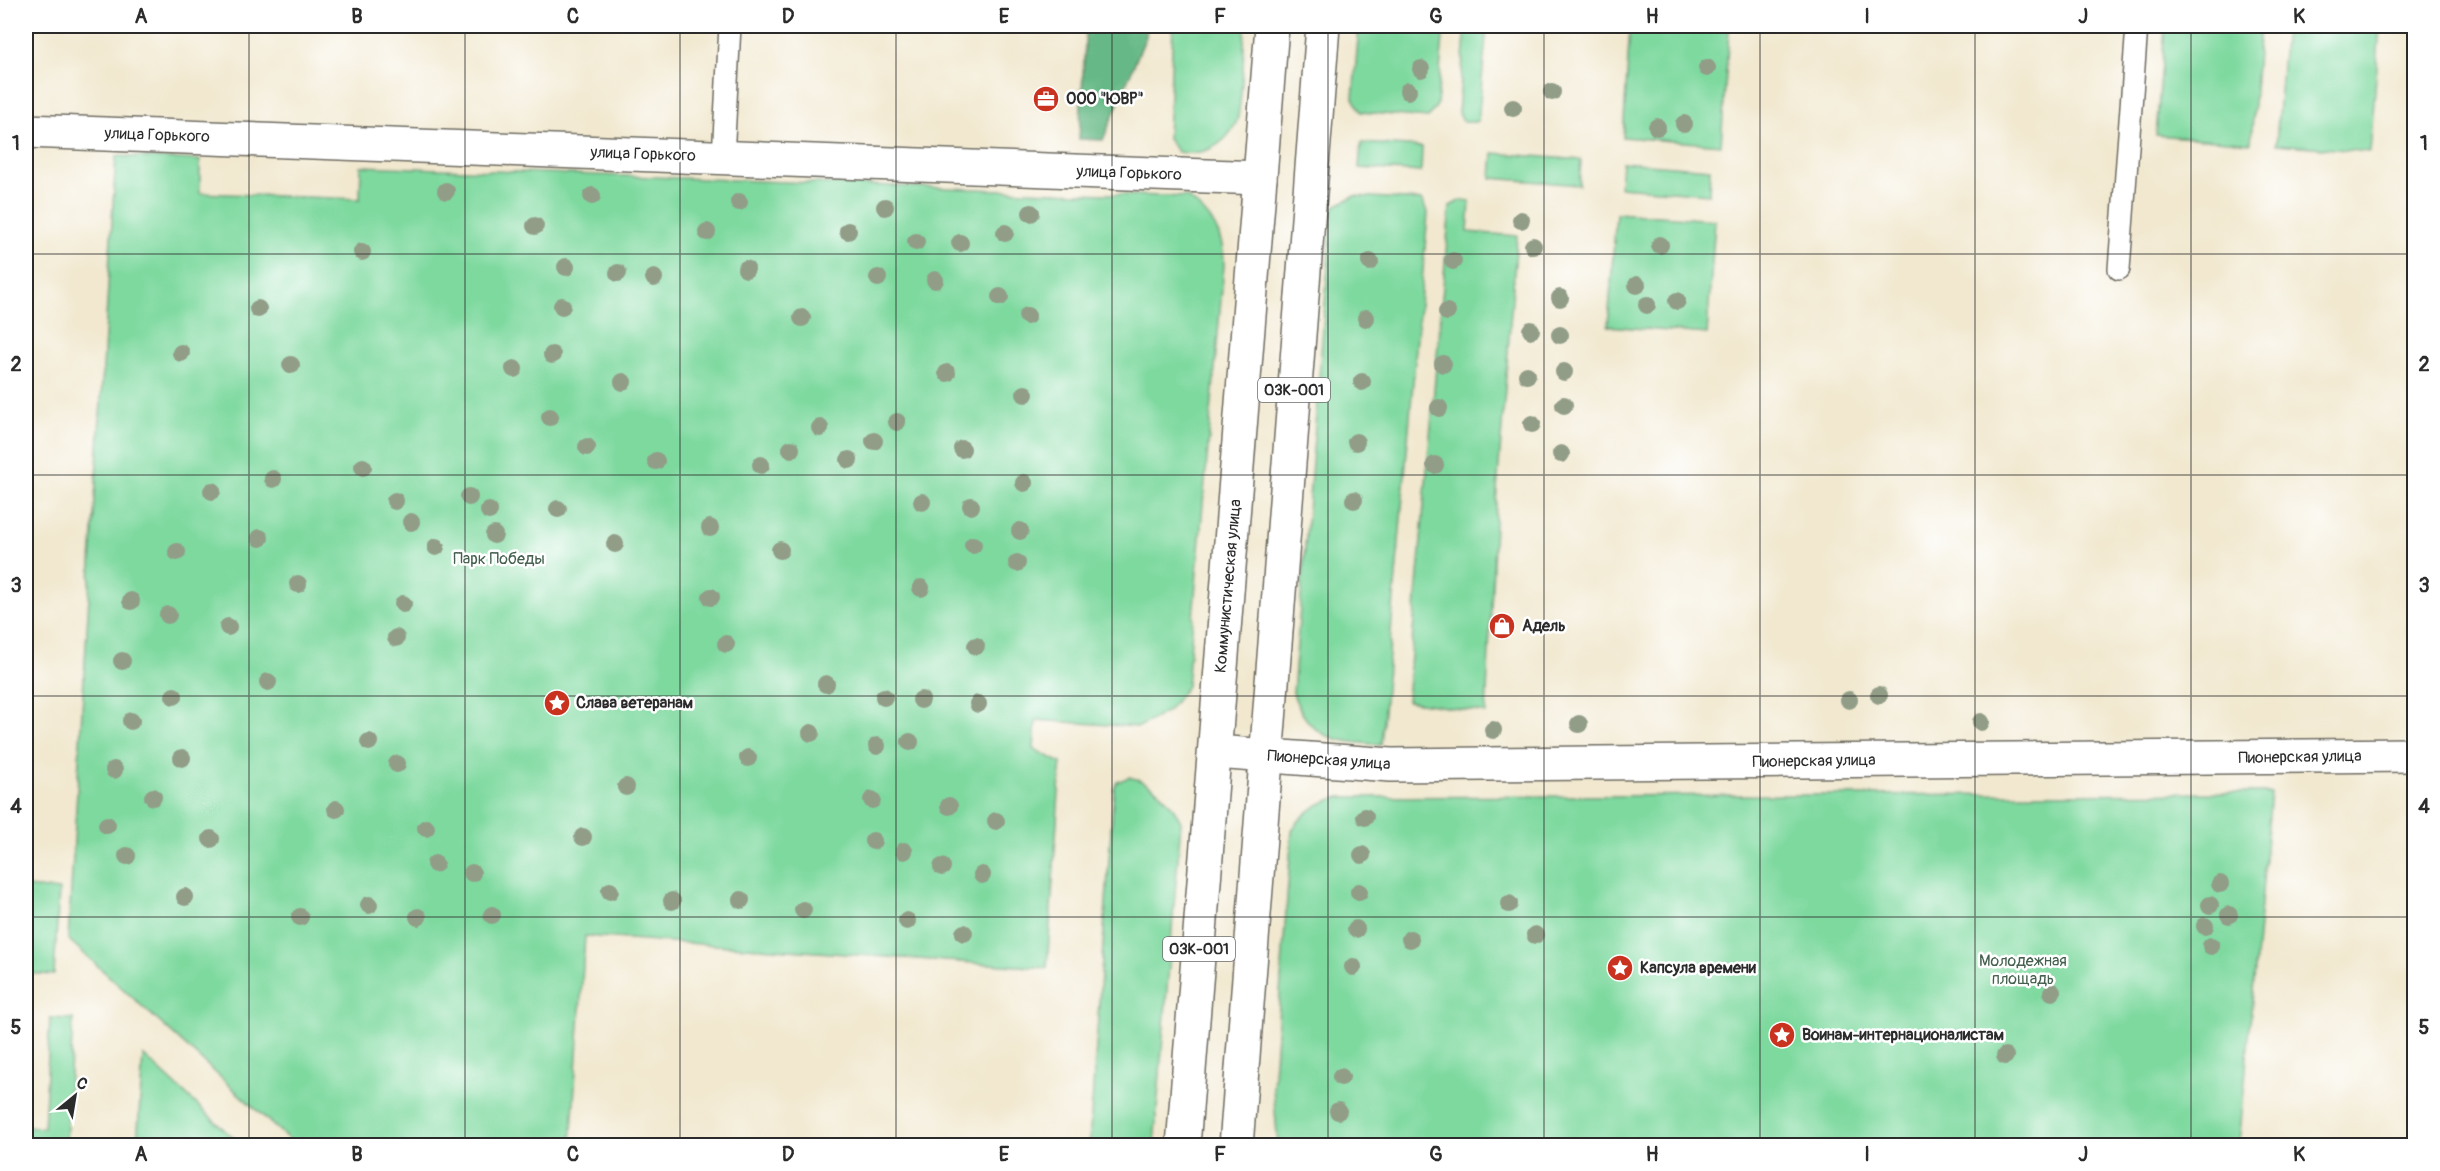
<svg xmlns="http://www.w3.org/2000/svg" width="2440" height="1171" viewBox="0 0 2440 1171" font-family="Pangolin,sans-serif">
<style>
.green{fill:#7ed99f;stroke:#548265;stroke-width:1.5}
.forest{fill:#66b986;stroke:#487258;stroke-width:1.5}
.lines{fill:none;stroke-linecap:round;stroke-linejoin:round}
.service-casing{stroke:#706d64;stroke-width:24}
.minor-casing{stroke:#706d64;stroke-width:36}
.primary-casing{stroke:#706d64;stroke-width:36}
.service{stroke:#fff;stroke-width:21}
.minor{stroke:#fff;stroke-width:33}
.primary{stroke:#fff;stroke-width:33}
.tree{fill:#929d88}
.grid{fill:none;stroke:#2b2b2b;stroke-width:1.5;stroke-opacity:0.55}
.labels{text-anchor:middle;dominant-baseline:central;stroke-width:5;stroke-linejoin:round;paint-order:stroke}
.shield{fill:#fff;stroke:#6b6b6b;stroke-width:1.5}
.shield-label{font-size:15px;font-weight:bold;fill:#2b2b2b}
.poi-label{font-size:16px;font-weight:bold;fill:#2b2b2b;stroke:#fff;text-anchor:start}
.street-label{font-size:16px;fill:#2b2b2b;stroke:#fff}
.park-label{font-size:16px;fill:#445f4e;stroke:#fff}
.neatline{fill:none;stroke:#2b2b2b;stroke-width:2}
.grid-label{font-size:20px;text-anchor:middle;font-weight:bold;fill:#2b2b2b}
</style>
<rect width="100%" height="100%" fill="#fff"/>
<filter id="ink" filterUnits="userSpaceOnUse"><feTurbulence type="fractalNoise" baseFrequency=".0167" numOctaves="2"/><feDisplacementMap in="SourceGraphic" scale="12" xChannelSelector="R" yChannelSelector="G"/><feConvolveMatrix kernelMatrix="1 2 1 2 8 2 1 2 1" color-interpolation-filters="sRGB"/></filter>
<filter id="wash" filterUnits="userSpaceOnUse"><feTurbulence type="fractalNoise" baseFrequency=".008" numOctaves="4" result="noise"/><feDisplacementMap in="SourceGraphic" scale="24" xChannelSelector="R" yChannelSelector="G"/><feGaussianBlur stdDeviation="1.35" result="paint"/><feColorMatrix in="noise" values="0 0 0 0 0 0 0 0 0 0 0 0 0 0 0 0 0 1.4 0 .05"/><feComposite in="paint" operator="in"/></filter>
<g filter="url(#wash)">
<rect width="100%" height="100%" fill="#f1e8cf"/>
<path class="green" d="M1173 26H1245C1244 43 1242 112 1236 123 1224 147 1203 156 1178 152L1168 139Z
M1359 26H1444L1437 105 1428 118 1361 112 1353 98Z
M1466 26H1487L1478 122H1464L1458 112Z
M1630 26 1729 30 1721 145 1623 137Z
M2165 26H2260L2251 143 2156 135Z
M2285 26H2380L2370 152 2276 144Z
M1361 143 1422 147 1421 172 1359 168Z
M1493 153 1581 160 1579 185 1491 178Z
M116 156 200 160V193L360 199 361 166 1187 197C1212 216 1224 233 1224 265L1187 686 1168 711 1139 727 1036 720 1034 749 1061 763 1047 968 585 936 571 1145H295L68 939Z
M1622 162 1710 169 1709 194 1620 187Z
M1354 196 1421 200 1428 213 1381 745C1337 741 1309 741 1293 693L1333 207Z
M1461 200 1470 201 1468 232 1517 236 1496 503 1486 713 1407 701 1450 206Z
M1616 213 1715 220 1707 334 1608 326Z
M1129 777C1153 782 1171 800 1181 822L1154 1145H1089L1114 789 1117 782Z
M2271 793 2239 1145H1278L1273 1088 1292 830C1304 812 1318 802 1340 797Z
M26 887 59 890 54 975 26 973Z
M50 1018 73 1019 66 1145H26V1127L44 1128Z
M143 1055 241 1145H137Z"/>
<path class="forest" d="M1086 26H1147L1146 36 1103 140 1079 139Z"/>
</g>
<g filter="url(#ink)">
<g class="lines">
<defs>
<path id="service" d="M723 157 730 26
M2119 269 2137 26"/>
<path id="minor" d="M26 131 1260 178
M1215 752 1391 765 2414 755"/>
<path id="primary" d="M1183 1146 1272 26
M1236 1146 1323 26"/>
</defs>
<use href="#service" class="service-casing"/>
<use href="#minor" class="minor-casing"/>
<use href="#primary" class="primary-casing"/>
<use href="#service" class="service"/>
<use href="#minor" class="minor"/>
<use href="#primary" class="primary"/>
</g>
<g class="tree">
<circle cx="1707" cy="68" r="9"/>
<circle cx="1421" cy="69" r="9"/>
<circle cx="1408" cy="91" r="9"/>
<circle cx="1552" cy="92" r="9"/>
<circle cx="1513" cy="108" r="9"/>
<circle cx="1684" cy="124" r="9"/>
<circle cx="1657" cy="127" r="9"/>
<circle cx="446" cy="191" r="9"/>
<circle cx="592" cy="196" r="9"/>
<circle cx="739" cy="202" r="9"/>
<circle cx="885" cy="207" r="9"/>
<circle cx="1031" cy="213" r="9"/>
<circle cx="1521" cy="220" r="9"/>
<circle cx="535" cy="226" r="9"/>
<circle cx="848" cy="231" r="9"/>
<circle cx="707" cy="232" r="9"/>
<circle cx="1005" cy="233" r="9"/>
<circle cx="916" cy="242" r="9"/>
<circle cx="960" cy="243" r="9"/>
<circle cx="1660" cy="245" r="9"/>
<circle cx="1533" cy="246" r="9"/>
<circle cx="362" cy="252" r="9"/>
<circle cx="1453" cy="261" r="9"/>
<circle cx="1370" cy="262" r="9"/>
<circle cx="566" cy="267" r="9"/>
<circle cx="746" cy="269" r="9"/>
<circle cx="618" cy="273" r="9"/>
<circle cx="654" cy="278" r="9"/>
<circle cx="878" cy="278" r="9"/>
<circle cx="935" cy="280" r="9"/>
<circle cx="1637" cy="285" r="9"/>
<circle cx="1000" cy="297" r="9"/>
<circle cx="1560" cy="298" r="9"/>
<circle cx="1677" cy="301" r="9"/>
<circle cx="1647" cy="305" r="9"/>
<circle cx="562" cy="306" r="9"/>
<circle cx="258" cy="309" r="9"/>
<circle cx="1447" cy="312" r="9"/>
<circle cx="1027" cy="316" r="9"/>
<circle cx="802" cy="318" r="9"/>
<circle cx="1366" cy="318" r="9"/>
<circle cx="1531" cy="330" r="9"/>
<circle cx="1560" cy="335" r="9"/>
<circle cx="181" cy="353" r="9"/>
<circle cx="552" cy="355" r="9"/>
<circle cx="1443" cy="364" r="9"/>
<circle cx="291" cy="365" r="9"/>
<circle cx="514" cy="369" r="9"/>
<circle cx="1564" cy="372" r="9"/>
<circle cx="947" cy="373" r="9"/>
<circle cx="1527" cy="375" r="9"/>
<circle cx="623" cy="382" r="9"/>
<circle cx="1362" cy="382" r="9"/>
<circle cx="1025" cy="394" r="9"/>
<circle cx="1564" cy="405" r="9"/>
<circle cx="1439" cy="408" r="9"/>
<circle cx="550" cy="417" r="9"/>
<circle cx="897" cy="422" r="9"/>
<circle cx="1532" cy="424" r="9"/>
<circle cx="820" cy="428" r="9"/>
<circle cx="874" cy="441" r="9"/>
<circle cx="1356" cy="442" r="9"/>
<circle cx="587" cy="447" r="9"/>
<circle cx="791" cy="449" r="9"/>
<circle cx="962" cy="449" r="9"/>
<circle cx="1561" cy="454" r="9"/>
<circle cx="849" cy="460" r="9"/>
<circle cx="656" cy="461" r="9"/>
<circle cx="761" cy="465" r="9"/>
<circle cx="1435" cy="465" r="9"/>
<circle cx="363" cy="467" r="9"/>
<circle cx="273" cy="479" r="9"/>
<circle cx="1024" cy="483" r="9"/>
<circle cx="212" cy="491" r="9"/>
<circle cx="469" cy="497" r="9"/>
<circle cx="1354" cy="500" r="9"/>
<circle cx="395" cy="501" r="9"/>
<circle cx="922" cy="502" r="9"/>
<circle cx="971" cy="506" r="9"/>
<circle cx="558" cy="509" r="9"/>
<circle cx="489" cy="511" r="9"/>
<circle cx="411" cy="522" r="9"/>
<circle cx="710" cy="528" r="9"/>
<circle cx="1020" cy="531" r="9"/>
<circle cx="494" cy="535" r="9"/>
<circle cx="260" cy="538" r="9"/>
<circle cx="615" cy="544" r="9"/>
<circle cx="973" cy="545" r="9"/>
<circle cx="436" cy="547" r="9"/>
<circle cx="780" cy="550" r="9"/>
<circle cx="177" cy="552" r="9"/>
<circle cx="1017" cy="563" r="9"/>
<circle cx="298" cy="584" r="9"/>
<circle cx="921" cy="588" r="9"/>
<circle cx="711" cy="597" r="9"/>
<circle cx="131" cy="601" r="9"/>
<circle cx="403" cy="604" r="9"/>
<circle cx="168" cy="615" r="9"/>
<circle cx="228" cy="627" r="9"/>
<circle cx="396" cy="638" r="9"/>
<circle cx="726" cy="644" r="9"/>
<circle cx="976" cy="646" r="9"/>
<circle cx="122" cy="661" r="9"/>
<circle cx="268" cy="682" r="9"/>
<circle cx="826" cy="684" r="9"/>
<circle cx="1879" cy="695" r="9"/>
<circle cx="174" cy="696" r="9"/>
<circle cx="884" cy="697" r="9"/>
<circle cx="921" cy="700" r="9"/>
<circle cx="1849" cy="700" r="9"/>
<circle cx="978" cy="704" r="9"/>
<circle cx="131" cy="721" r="9"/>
<circle cx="1981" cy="722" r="9"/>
<circle cx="1579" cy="724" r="9"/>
<circle cx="1493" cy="730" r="9"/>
<circle cx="811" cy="733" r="9"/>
<circle cx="369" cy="742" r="9"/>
<circle cx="910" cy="742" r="9"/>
<circle cx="877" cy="746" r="9"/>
<circle cx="182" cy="758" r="9"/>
<circle cx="748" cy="758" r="9"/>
<circle cx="397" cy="764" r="9"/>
<circle cx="114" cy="770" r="9"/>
<circle cx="626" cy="787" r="9"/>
<circle cx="153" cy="797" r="9"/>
<circle cx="872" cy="800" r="9"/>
<circle cx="949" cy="806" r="9"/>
<circle cx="336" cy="809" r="9"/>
<circle cx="1365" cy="817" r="9"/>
<circle cx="996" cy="821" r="9"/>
<circle cx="107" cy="825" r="9"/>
<circle cx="426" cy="828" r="9"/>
<circle cx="583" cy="837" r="9"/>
<circle cx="211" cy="839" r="9"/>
<circle cx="873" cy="841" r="9"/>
<circle cx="904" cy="851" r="9"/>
<circle cx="1362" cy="855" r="9"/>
<circle cx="127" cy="856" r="9"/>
<circle cx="435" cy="864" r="9"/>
<circle cx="942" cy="867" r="9"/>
<circle cx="472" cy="873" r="9"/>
<circle cx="982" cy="875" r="9"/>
<circle cx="2220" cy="884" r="9"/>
<circle cx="610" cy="891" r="9"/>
<circle cx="1359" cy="892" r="9"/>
<circle cx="185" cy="897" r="9"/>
<circle cx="741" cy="900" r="9"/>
<circle cx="672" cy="901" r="9"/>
<circle cx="1509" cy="904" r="9"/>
<circle cx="369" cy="905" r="9"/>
<circle cx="2210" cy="905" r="9"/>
<circle cx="803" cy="910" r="9"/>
<circle cx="492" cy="915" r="9"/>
<circle cx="2229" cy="915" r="9"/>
<circle cx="300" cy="917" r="9"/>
<circle cx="418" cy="917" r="9"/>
<circle cx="907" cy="921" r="9"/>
<circle cx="2205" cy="926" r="9"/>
<circle cx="1356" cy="929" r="9"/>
<circle cx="964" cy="933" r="9"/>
<circle cx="1535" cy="935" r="9"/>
<circle cx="1410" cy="939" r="9"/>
<circle cx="2211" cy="946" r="9"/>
<circle cx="1353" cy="967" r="9"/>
<circle cx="2052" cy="992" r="9"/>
<circle cx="2005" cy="1056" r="9"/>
<circle cx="1341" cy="1077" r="9"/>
<circle cx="1338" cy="1111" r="9"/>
</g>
</g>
<path class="grid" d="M249 26V1146M465 26V1146M680 26V1146M896 26V1146M1112 26V1146M1328 26V1146M1544 26V1146M1760 26V1146M1975 26V1146M2191 26V1146M26 254H2414M26 475H2414M26 696H2414M26 917H2414"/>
<defs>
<symbol id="office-disc" viewBox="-11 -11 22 22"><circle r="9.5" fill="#c8321e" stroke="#fff"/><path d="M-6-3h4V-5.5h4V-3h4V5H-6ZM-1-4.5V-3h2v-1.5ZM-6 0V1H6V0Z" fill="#fff"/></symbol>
<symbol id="shop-disc" viewBox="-11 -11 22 22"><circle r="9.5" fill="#c8321e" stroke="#fff"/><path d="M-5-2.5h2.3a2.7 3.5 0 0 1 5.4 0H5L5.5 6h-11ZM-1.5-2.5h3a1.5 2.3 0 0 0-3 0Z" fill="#fff"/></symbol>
<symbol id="sight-disc" viewBox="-11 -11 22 22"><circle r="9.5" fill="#c8321e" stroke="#fff"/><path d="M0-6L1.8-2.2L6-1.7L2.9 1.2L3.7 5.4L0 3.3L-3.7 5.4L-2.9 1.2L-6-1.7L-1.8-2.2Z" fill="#fff"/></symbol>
</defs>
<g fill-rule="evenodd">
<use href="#office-disc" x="1031" y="84" width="30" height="30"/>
<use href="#shop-disc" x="1487" y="611" width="30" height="30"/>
<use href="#sight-disc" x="542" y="688" width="30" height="30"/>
<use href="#sight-disc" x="1605" y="953" width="30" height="30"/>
<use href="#sight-disc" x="1767" y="1020" width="30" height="30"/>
</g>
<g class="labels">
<g class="shield">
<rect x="1258" y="378" width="72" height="24" rx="4.5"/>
<rect x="1163" y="937" width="72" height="24" rx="4.5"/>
</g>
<g class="shield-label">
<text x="1294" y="390">03К-001</text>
<text x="1199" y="949">03К-001</text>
</g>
<g class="poi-label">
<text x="1066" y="99">ООО "ЮВР"</text>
<text x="1522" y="626">Адель</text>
<text x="576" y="703">Слава ветеранам</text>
<text x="1640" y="968">Капсула времени</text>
<text x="1802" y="1035">Воинам-интернационалистам</text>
</g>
<g class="street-label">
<text transform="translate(157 135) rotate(2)">улица Горького</text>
<text transform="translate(643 154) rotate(2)">улица Горького</text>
<text transform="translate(1129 173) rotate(2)">улица Горького</text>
<text transform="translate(1228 586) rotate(-85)">Коммунистическая улица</text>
<text transform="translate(2300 757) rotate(-1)">Пионерская улица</text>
<text transform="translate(1329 760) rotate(4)">Пионерская улица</text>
<text transform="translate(1814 761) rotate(-1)">Пионерская улица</text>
</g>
<g class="park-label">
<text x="499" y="559">Парк Победы</text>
<text x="2023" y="961">Молодежная<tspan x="2023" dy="18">площадь</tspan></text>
</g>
</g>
<rect width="2440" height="1171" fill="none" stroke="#fff" stroke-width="66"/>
<g transform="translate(75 1096) rotate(30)" stroke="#ffffff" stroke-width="4.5" paint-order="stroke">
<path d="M0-4.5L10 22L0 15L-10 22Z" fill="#2b2b2b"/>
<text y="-9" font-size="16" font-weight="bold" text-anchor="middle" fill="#2b2b2b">С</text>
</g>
<rect x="33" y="33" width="2374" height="1105" class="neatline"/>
<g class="grid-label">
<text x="141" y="23">A</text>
<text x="357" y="23">B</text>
<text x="573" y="23">C</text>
<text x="788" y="23">D</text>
<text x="1004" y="23">E</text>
<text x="1220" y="23">F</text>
<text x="1436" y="23">G</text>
<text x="1652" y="23">H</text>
<text x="1867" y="23">I</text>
<text x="2083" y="23">J</text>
<text x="2299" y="23">K</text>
<text x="16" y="150">1</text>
<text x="2424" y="150">1</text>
<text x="16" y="371">2</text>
<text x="2424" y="371">2</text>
<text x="16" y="592">3</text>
<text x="2424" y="592">3</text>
<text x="16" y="813">4</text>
<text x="2424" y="813">4</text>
<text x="16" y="1034">5</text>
<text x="2424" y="1034">5</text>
<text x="141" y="1161">A</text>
<text x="357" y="1161">B</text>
<text x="573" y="1161">C</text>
<text x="788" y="1161">D</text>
<text x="1004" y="1161">E</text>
<text x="1220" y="1161">F</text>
<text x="1436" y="1161">G</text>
<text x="1652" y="1161">H</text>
<text x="1867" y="1161">I</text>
<text x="2083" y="1161">J</text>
<text x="2299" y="1161">K</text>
</g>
</svg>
